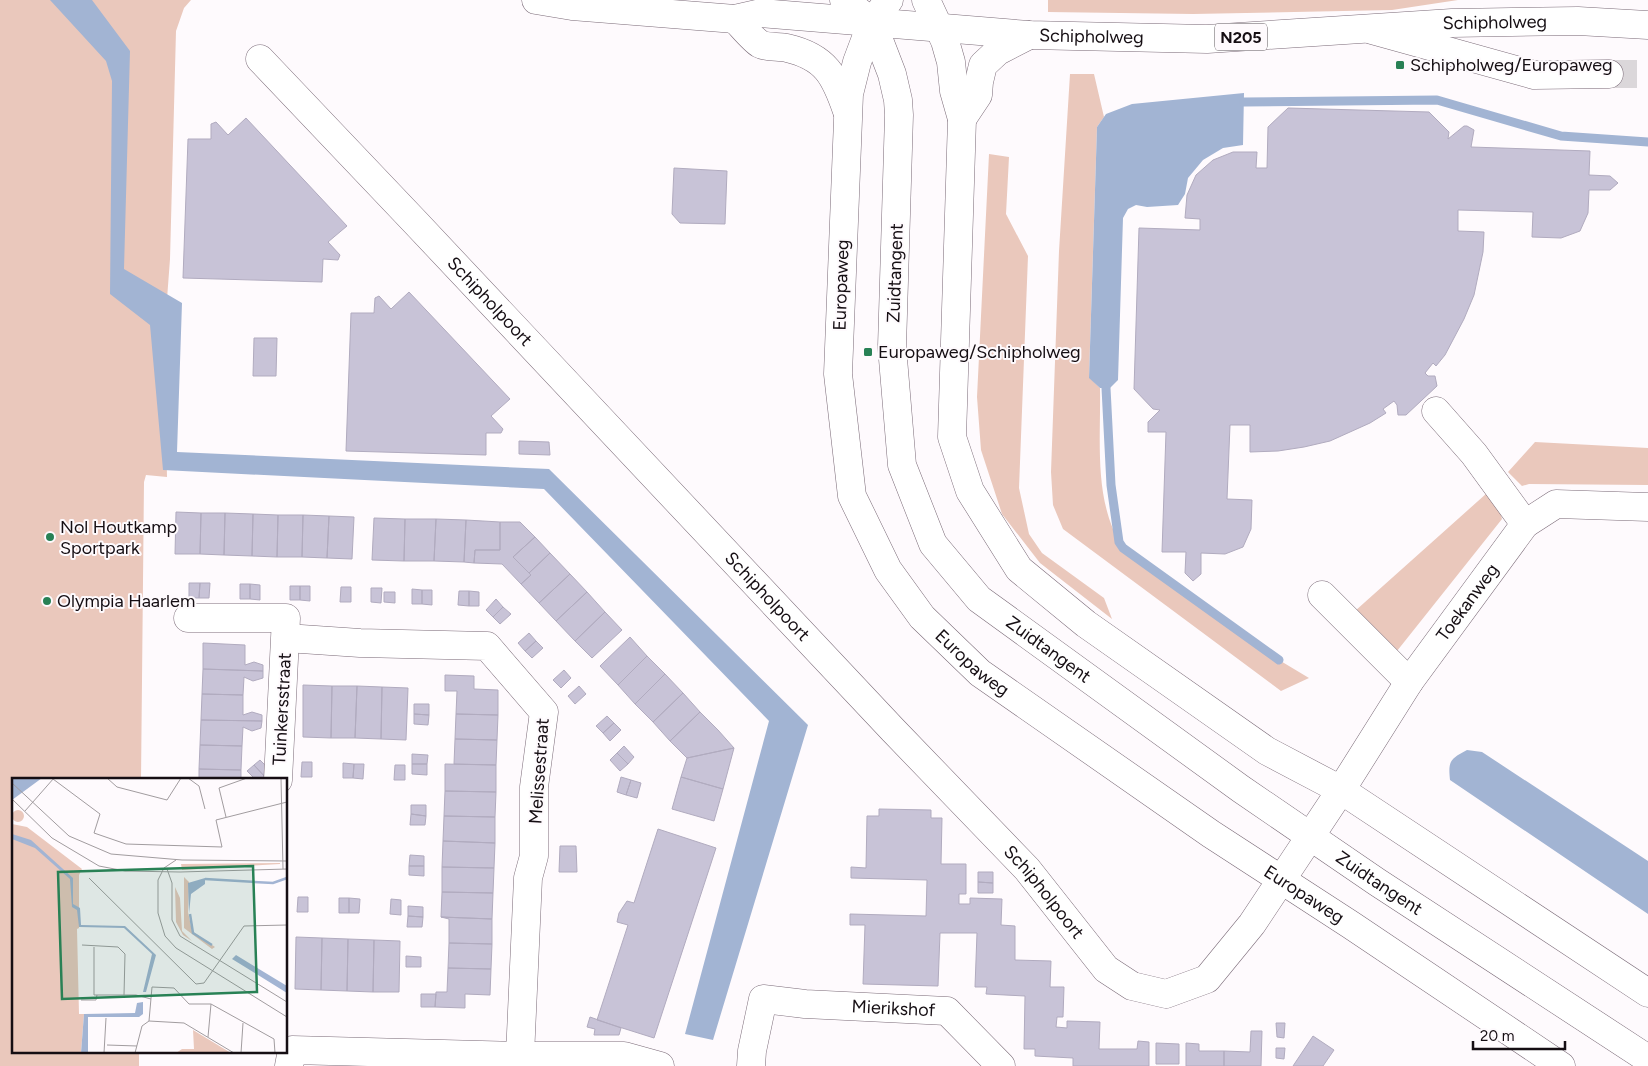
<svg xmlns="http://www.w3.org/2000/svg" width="1648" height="1066" viewBox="0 0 1648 1066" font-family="Figtree,sans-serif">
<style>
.green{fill:#eac8bc}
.water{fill:#a2b4d3}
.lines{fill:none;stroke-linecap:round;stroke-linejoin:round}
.stream{stroke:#a2b4d3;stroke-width:9}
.building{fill:#c8c3d7;stroke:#b1abbf}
.minor-tunnel{stroke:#dbd7da;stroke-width:28;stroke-dasharray:28 14;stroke-linecap:butt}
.minor-casing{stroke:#7b6b78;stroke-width:29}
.major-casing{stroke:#7b6b78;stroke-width:29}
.minor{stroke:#fff;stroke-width:28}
.major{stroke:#fff;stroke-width:28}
.poi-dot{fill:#288155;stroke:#fefafd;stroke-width:2}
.labels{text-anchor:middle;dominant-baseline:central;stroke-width:4;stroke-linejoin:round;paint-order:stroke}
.shield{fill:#fefafd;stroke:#5b5559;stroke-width:1}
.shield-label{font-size:16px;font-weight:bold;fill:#150e13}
.street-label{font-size:18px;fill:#150e13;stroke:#fefafd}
.poi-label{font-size:18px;fill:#150e13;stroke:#fefafd;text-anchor:start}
.inset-river{fill:none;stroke:#a2b4d3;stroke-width:2.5}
.inset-road{fill:none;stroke:#a19c9f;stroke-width:1}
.view{fill:#288155;fill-opacity:0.15;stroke:#288155;stroke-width:2.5}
.inset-edge{fill:none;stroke:#150e13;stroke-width:2.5}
</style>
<rect width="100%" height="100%" fill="#fefafd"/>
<path class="green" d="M0 0H191L184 8 176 31 170 259 164 339 167 477 146 475 144 482 141 780H14V1052H139V1066H0Z
M1048 0H1458L1392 10 1193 14 1048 12Z
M1070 74H1094L1104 117 1097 127 1089 377 1100 388C1101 440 1093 502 1123 548L1279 660 1309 678 1281 691 1063 529 1053 505 1051 472 1059 251Z
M989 154 1009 157 1006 214 1028 256 1019 488 1029 534 1042 553 1104 598 1112 619 1040 563 1002 514 981 450 977 397Z
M1535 442 1648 448V485L1529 484 1522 486 1508 472Z
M1487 493 1498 504 1502 519 1397 651 1384 644 1355 611Z"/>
<path class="water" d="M50 0H92L130 51 124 269 182 303 177 452 549 469 808 725 713 1040 685 1034 769 721 544 489 163 470 150 325 110 294 112 81 106 61Z
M1244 93 1243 145 1223 148 1203 160 1188 178 1185 194 1178 205 1147 207 1136 205 1128 209 1123 218 1118 380 1110 388H1100L1089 378 1097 127 1106 114 1132 104Z
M1467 750 1482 752 1648 861V914L1450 780C1448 761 1450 759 1467 750Z"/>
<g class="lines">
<path class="stream" d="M1244 102 1437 100 1561 136 1648 142
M1106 388 1111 485 1119 542 1123 548 1279 660"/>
</g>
<path class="building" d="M1288 108 1429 112 1449 132 1448 139 1464 126H1467L1474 130 1471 147 1590 151 1589 175 1610 176 1618 183 1610 190H1589L1588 213 1580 231 1561 238 1532 237 1533 212 1458 210V231L1484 232 1483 252 1474 295 1464 319 1445 355 1436 366 1433 363 1425 373 1428 376H1435L1437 386 1406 415H1398L1397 405 1394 401 1383 409 1386 413 1370 423 1330 441 1304 447 1278 451 1250 452V425H1230L1227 499 1252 500 1251 529 1243 547 1225 554 1201 553V574L1193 581 1185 573 1186 552H1162L1166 432H1148V422L1160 410 1153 409 1134 389 1139 228 1200 230V219L1185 218 1187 195 1196 175 1213 160 1233 152H1257L1256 168H1267L1268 127Z
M246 118 347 226 328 242 340 255 338 260 323 259 322 282 183 278 188 139H211V124L216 122 228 135Z
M674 168 727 171 725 224 680 223 672 214Z
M409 292 510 399 491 416 503 429 501 433H486V455L346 451 351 313H374L375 298 379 296 391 309Z
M254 338H277L276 376H253Z
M519 441 549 442 550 455 519 454Z
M176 512 201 513 200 554H175Z
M201 513H225L224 555 200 554Z
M225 513 253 514 252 556 224 555Z
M253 514 278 515 277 557 252 556Z
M278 515H303L302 557H277Z
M303 515 329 516 327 558 302 557Z
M329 516 354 517 352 559 327 558Z
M374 518 405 519 404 561 372 560Z
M405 519H436L434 561H404Z
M436 519 466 520 464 562 434 561Z
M466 520 500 522V550H475L474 563 464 562Z
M500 522H520L535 537 513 557 531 575 521 584 502 564 474 563 475 550H500Z
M535 537 550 553 529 573 513 557Z
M550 553 570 574 539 603 521 584 531 575 529 573Z
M570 574 587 592 556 621 539 603Z
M189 583H200L199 598H189Z
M200 583H210L209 598H199Z
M240 584H250V599H240Z
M250 584 260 585V600L250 599Z
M290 586H300V600H290Z
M300 586H310V601L300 600Z
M341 587H351V602H340Z
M371 588H382L381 603 371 602Z
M412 589 422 590V604H412Z
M422 590H432V605L422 604Z
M459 591H469V606L458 605Z
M469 591 479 592V606H469Z
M384 592H395V603L384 602Z
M587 592 605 612 575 641 556 621Z
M496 599 503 607 493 617 486 610Z
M503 607 511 614 500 624 493 617Z
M605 612 622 630 592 658 575 641Z
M529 633 536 641 525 651 518 643Z
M630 637 647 656 618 685 600 666Z
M536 641 543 648 532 658 525 651Z
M203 643 245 645V665L254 662 263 665V671L203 669Z
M647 656 665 674 635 704 618 685Z
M203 669 263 671V678L253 681 244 677 243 695 202 694Z
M564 670 571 678 561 688 553 680Z
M665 674 683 693 653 722 635 704Z
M445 675 474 676V689L498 690V715L456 714 457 691H445Z
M303 685 332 686 331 738 303 737Z
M332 686H357L355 738H331Z
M357 686 382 687 381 739 355 738Z
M579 686 586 694 575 704 568 696Z
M382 687 408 688 406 740 381 739Z
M683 693 700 712 670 741 653 722Z
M202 694 243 695V715L252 712 262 715V721L201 720Z
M414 704H429V715L414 714Z
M700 712 718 730 734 748 687 758 670 741Z
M414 714 429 715 428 725 414 724Z
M456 714 498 715 497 740 455 739Z
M607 716 614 723 603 733 596 726Z
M201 720 262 721 261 728 252 731 243 727 242 746 200 745Z
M614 723 621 730 610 741 603 733Z
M455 739 497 740 496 765 454 764Z
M200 745 242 746 241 770 199 769Z
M624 746 634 757 628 764 617 753Z
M734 748 723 789 681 777 687 758Z
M617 753 628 764 620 771 610 760Z
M412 754 428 755 427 764H412Z
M260 760 272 772 266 778 254 765Z
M302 762H312V777H301Z
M343 763 354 764 353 778H343Z
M354 764H364L363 779 353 778Z
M412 764H427V775L412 774Z
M445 764 496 765V792L445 791Z
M254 765 266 778 263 780H256L247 771Z
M395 765H405V780H394Z
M199 769 241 770V780H199Z
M621 777 631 780 626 795 617 792Z
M681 777 723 789 714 821 672 809Z
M631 780 641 783 637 798 626 795Z
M445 791 496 792 495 817 444 816Z
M411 805H426V816L411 814Z
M879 809 931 810V818H942L941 864H966V894H959V904H970V898L1002 899 1001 925 1015 926V960L1051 961 1050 987H1064L1063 1017H1057L1056 1027 1067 1028V1021L1100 1022 1099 1049H1137L1138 1041 1149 1042V1066H1073V1058L1035 1056V1049H1024L1025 996 986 994 987 987H975L977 933H940L938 986 863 984 865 925H850V914L926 916 927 880 851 878V867L866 868 867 816H879Z
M411 814 426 816 425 825H410Z
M444 816 495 817V843L443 841Z
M658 829 716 848 654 1038 597 1020 628 925 617 922 619 913 627 901 634 903Z
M443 841 495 843 494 868 442 867Z
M560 846H576L577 872H559Z
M410 855 424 856V866H409Z
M409 866H424V876L409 875Z
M442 867 494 868 493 893 442 892Z
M978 872H993V883L978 882Z
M978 882 993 883V893H978Z
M442 892 493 893 492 919 441 917Z
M298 897H308V912H297Z
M339 898H349V913H339Z
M349 898 360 899 359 913H349Z
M391 899 401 900V915L390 914Z
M408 906 423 907V917L408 916Z
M408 916 423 917 422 927H407Z
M441 917 492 919V944L449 943V919Z
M296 937 322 938 321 990 295 989Z
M322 938 348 939 347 991 321 990Z
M348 939 374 940 373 992 347 991Z
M374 940 400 941 399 992H373Z
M449 943 492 944 491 969 448 968Z
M406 956 421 957V967H406Z
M448 968 491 969 490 995 465 994V1008L435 1007 436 992H447Z
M421 994H436L435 1007H421Z
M590 1017 621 1028 619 1035H594L595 1029 587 1027Z
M1276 1023H1285L1284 1038 1277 1037Z
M1251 1031H1262L1261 1066H1224V1051L1250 1052Z
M1313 1036 1334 1050 1323 1066H1293Z
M1156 1043 1179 1044V1064H1156Z
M1186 1043 1199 1044V1051H1224V1066H1186Z
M1276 1048H1285L1284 1059 1276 1058Z"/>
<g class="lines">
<path class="minor-tunnel" d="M1609 74H1648"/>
<defs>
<g id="minor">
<path id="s1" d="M844 0 872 22 892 74 898 100 899 115 892 347 902 465 933 544 979 599 1241 789 1377 882 1648 1059"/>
<path d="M1372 30 1534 75 1609 74"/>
<path id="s2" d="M260 59 416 223 893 730 1027 869 1106 969 1132 986 1166 994 1207 979 1252 924 1341 790 1409 682 1525 524 1556 504 1648 507"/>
<path d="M1436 411 1474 454 1525 524"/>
<path d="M1322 595 1409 682"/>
<path d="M188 618H286L278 780"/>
<path d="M286 638 360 643 487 646 544 712 534 787V856L528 878 520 1056"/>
<path d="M289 1066 292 1050 520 1056H624L660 1066"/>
<path id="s3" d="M751 1066 752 1051 763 999 805 1004 947 1011 1001 1066"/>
</g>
<g id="major">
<path id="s4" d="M536 0 572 6 735 19 761 13 1029 35 1207 39 1452 23 1578 21 1648 25"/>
<path id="s5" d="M889 0 872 22 857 62 849 94 838 374 852 496 888 570 922 617 980 673 1211 834 1351 925 1561 1066"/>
<path d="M926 0 945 41 951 62 954 91 962 119 952 437 970 491 1019 569 1086 624 1267 751 1341 790 1648 993"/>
<path d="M735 19C741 25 753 40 760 44 767 48 779 46 787 48 826 57 835 76 847 111"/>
<path d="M962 119 978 95 979 82 983 65 998 51 1029 35"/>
</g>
</defs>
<use href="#minor" class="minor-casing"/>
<use href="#major" class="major-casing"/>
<use href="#minor" class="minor"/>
<use href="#major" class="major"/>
</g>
<g class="poi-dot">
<rect x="1395" y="60" width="10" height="10" rx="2.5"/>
<rect x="863" y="347" width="10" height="10" rx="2.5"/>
<circle cx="50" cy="537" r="5"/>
<circle cx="47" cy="601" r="5"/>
</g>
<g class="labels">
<rect class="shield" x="1215" y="23.5" width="52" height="27" rx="4"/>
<g class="shield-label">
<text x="1241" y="37">N205</text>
</g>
<g class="street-label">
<text stroke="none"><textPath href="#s4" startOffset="962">Schipholweg</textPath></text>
<text stroke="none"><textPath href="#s4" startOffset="558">Schipholweg</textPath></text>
<text transform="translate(895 273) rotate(-88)">Zuidtangent</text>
<text transform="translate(841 285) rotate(-88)">Europaweg</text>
<text stroke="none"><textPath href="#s2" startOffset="334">Schipholpoort</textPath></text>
<text stroke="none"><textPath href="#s2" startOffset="739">Schipholpoort</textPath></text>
<text stroke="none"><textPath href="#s2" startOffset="1811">Toekanweg</textPath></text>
<text stroke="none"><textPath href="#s1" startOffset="726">Zuidtangent</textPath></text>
<text stroke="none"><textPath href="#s5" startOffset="715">Europaweg</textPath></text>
<text transform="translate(282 709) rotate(-87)">Tuinkersstraat</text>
<text transform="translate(539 771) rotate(-86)">Melissestraat</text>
<text stroke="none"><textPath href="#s1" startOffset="1131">Zuidtangent</textPath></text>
<text stroke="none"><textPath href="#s2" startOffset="1144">Schipholpoort</textPath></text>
<text stroke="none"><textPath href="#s5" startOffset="1120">Europaweg</textPath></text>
<text stroke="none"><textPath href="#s3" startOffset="199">Mierikshof</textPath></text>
</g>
<g class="poi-label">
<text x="1410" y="65">Schipholweg/Europaweg</text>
<text x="878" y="352">Europaweg/Schipholweg</text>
<text x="60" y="527">Nol Houtkamp<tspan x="60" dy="21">Sportpark</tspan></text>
<text x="57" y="601">Olympia Haarlem</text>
</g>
</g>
<g transform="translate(12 778)">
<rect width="275" height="275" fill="#fefafd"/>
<path d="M0 38a6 6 0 1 1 12 0a6 6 0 1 1-12 0ZM0 46 15 49 70 91 67 97V150L65 151 67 236H72L69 275H0ZM268 85V86L170 92 169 86ZM172 99 177 104 176 134 180 153 203 169 200 171 172 150ZM163 109 168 120 170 153 180 163 171 157 164 144ZM181 252 219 275H164L170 271H182Z" fill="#eac8bc"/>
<path d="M0 0H30L0 22ZM0 56 19 62 61 100V126L68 130 69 147 113 148 144 177 134 214H131L140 176 112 150 67 149 65 132 60 129 58 101 23 70 0 61ZM193 100V106L179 116 177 136 176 105ZM224 177 275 208V215L220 181ZM131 224V236L127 239H76V275H69L72 236 123 235 125 225Z" fill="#a2b4d3"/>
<path class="inset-river" d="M193 101 261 105 275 100M178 136 181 155 200 167"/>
<path class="inset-road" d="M95 0 105 9 155 22 169 0M176 0 187 8 193 31M269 0 271 91M41 1 88 36 82 55 114 66 210 69 204 42 275 24M0 5 57 58 99 76 170 82 275 83M0 21 40 60 87 88 113 93 168 94 275 91M13 33 42 0M214 39 207 10 235 0M164 82 152 90 146 102V135L153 158 164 170 275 239M155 91 160 105V142L168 158 275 224M77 100 184 206 192 205 232 148 275 147M70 167 106 169 113 176 112 217M82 169V217H85M69 222H84L85 217H124L139 221M137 243 140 209 162 210 177 226H199L262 261 263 275M137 243 172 245 222 275M196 259 199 226M95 267 125 268M92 275 94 240M123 275 130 248 137 243M229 275 231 245"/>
<path class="view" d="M241 88 245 214 50 221 46 94Z"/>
<rect width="275" height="275" class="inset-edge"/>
</g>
<path d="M1473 1041v8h92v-8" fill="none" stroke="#150e13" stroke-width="2.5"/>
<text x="1480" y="1041" font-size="15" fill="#150e13" stroke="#fefafd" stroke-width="4" paint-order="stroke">20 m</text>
</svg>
